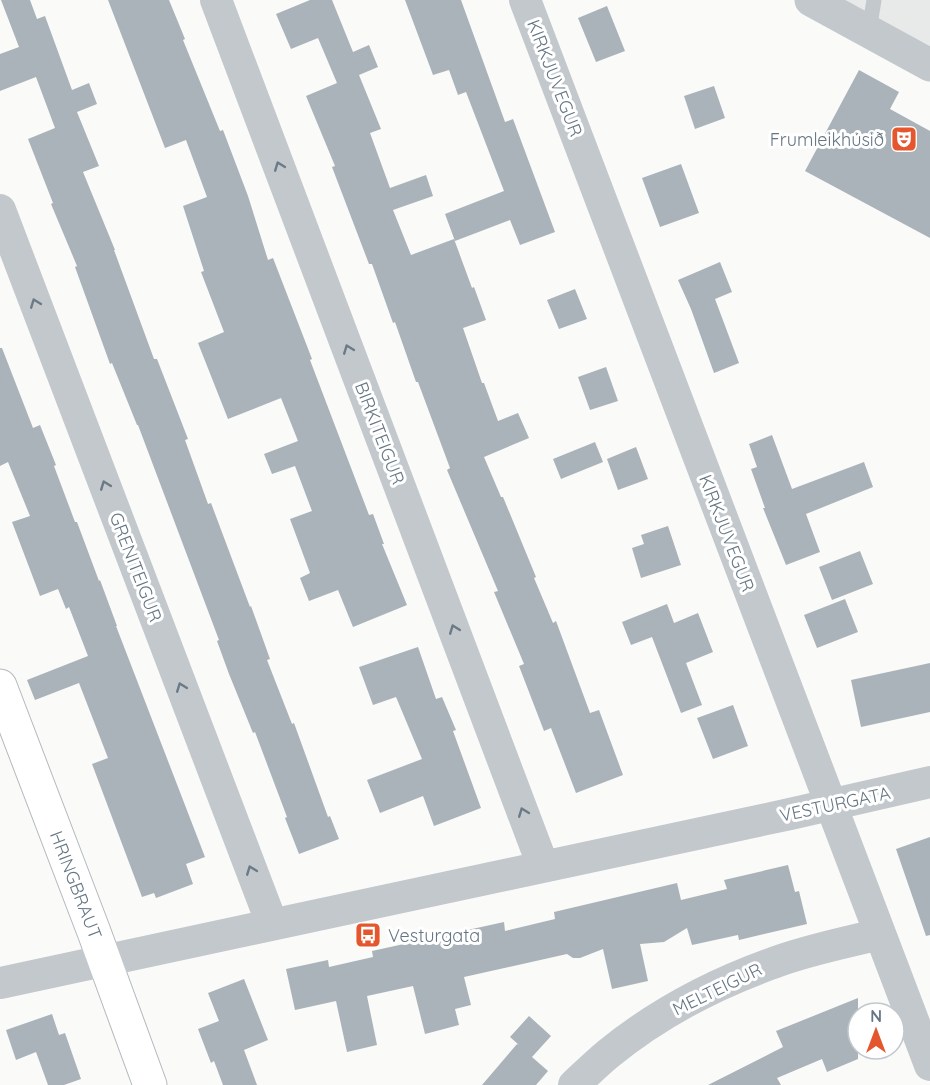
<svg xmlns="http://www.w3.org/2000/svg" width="930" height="1085" viewBox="0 0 930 1085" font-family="Quicksand,sans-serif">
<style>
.built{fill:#e8e9e9}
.building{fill:#aab3b9}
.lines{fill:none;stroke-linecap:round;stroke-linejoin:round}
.secondary-casing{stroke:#b3babf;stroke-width:35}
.service{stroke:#c3c8cc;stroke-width:15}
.minor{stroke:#c3c8cc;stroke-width:32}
.tertiary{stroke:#c3c8cc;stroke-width:33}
.secondary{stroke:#fff;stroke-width:33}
.oneway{stroke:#6a7a87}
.labels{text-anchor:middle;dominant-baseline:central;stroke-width:6;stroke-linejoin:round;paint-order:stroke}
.street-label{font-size:18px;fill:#657683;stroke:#fff}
.poi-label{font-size:18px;fill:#657683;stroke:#fff;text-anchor:end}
</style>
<rect width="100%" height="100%" fill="#fafaf8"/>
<path class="built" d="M813 0H930V63Z"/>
<path class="building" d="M1 0H30L37 19 45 16 72 90 89 83 97 104 77 112 99 166 83 172 115 250H114L154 359H157L188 439 185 440 208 504 211 503 250 607 251 606 270 659 267 660 292 724 294 723 328 817 330 816 339 839 299 854 285 818 287 817 255 732 253 733 229 674 217 641 219 640 138 425H137L112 363 110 364 75 267 77 266 51 204 53 203 28 139 55 128 36 77 0 91V54L19 47Z
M108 0H169L185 39 183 40 220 131 223 130 248 196 268 260 273 258 312 359 310 360 369 515 373 514 384 544H382L407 605 353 627 338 590 309 601 300 578 310 573 290 519 312 511 295 466 272 474 264 454 298 441 281 398 228 419 198 343 224 332 201 272 204 271 183 206 207 197 186 140 165 148Z
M310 0H332L353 52 369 45 378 67 359 75 381 129 370 133 390 188 426 175 433 196 393 210 411 255 454 239 472 288 474 287 486 320 463 328 482 383H484L498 421 518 413 529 438 484 457 501 497H503L536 577 534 578 553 623 556 621 590 713 599 710 623 775 576 793 551 728 544 731 519 666 524 664 494 592 498 591 447 470 450 468 418 382H416L395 322 393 323 372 264H369L332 167 335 166 306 96 337 83 318 38 291 49 276 14Z
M405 0H461L505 122 513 119 555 232 520 245 510 220 455 241 445 214 504 191 466 92 458 95 449 70 433 75Z
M607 6 625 51 596 62 578 18Z
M859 70 899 92 890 109 930 131V238L805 171Z
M714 86 725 118 695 129 684 96Z
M681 164 699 213 660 227 642 178Z
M720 262 732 292 715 299 739 363 714 373 691 309 678 280Z
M575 289 587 319 559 329 547 300Z
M0 348H2L33 428 40 425 56 465 54 466 75 522H77L99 581 100 580 117 626H116L205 857 186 864 193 884 156 898 154 893 142 897 92 764 108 758 79 683 35 700 27 680 88 656 69 607 66 609 58 589 40 596 12 522 30 516 8 462 0 466Z
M606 367 618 401 590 410 578 377Z
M772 435 792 489 864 462 873 487 806 514 820 552 786 565 763 508H765L751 469 757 467 749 444Z
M595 442 603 462 561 479 553 459Z
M636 447 648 479 618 490 607 459Z
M668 526 681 565 641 578 632 548 644 544 641 535Z
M860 551 873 584 832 600 819 567Z
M845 599 858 632 817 648 804 615Z
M667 604 674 623 698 613 713 652 686 663 702 705 681 713 652 637 631 645 622 622Z
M418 647 436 699 442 697 456 730 453 731 481 808 434 826 423 796 380 813 367 780 422 759 396 697 373 705 359 667Z
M930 663V712L861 727 851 680Z
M733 705 748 746 713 759 697 718Z
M930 837V935L926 936 896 849Z
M788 865 795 892 799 891 807 924 739 940 738 935 692 945 687 928 664 942 640 944 648 981 612 989 603 949 580 958H573L567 954 464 977 471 1005 455 1009 459 1025 425 1034 413 986 367 996 377 1045 347 1052 336 1001 295 1010 286 969 328 960 329 967 373 957 372 951 504 922 505 931 555 919 554 912 677 883 681 900 727 889 724 880Z
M244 979 268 1040 244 1050 257 1085H223L214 1061 211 1063 198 1029 219 1021 208 993Z
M858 998V1059L827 1072 822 1059 777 1078 781 1085H708L783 1047 776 1031Z
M52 1014 59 1035 65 1033 81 1079 64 1085H48L36 1052 16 1060 6 1030Z
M529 1016 551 1036 532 1057 548 1071 536 1085H482L517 1044 519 1045 510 1037Z"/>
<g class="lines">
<defs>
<path id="secondary" d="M0 686 94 932 150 1085"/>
</defs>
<use href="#secondary" class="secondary-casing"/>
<path class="service" d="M869 31 874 0"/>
<path class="minor" d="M216 0 543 866
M525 0 930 1065
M0 210 272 924
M0 983 790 814 930 782
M574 1085C585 1075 596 1064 608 1054 657 1014 714 984 773 963 807 950 844 943 880 934"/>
<path class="tertiary" d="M811 0 930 65"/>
<use href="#secondary" class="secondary"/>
</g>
<defs><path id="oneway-chevron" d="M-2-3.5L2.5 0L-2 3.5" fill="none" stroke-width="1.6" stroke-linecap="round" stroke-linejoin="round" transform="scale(1.5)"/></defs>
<g class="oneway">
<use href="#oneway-chevron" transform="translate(279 166) rotate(-111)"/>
<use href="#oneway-chevron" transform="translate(35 303) rotate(-111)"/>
<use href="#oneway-chevron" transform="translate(348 349) rotate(-111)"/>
<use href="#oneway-chevron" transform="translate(105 485) rotate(-111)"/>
<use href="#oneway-chevron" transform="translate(454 629) rotate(-111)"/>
<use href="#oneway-chevron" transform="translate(181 687) rotate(-111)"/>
<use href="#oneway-chevron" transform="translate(523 812) rotate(-111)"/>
<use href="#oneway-chevron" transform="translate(251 870) rotate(-111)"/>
</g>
<defs>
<symbol id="theatre-square" viewBox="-11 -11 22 22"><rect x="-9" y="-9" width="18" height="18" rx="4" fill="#e4572e" stroke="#fff"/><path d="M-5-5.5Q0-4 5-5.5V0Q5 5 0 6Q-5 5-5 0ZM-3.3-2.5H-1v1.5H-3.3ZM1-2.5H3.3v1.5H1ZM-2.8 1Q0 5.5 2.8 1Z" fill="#fff"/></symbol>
<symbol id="bus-square" viewBox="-11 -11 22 22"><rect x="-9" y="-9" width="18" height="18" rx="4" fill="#e4572e" stroke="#fff"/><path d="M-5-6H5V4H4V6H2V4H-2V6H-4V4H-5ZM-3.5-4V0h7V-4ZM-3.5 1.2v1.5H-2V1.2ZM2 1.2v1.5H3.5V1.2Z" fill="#fff"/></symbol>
</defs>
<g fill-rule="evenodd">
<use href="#theatre-square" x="889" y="124" width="30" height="30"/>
<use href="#bus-square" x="353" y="920" width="30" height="30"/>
</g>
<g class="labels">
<g class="street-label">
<text transform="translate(555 78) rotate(69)">KIRKJUVEGUR</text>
<text transform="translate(380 433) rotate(69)">BIRKITEIGUR</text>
<text transform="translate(727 533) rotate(69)">KIRKJUVEGUR</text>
<text transform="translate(136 567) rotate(69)">GRENITEIGUR</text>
<text transform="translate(835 804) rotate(-12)">VESTURGATA</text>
<text transform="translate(76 885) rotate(69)">HRINGBRAUT</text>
<text transform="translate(717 989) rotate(-26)">MELTEIGUR</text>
</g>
<g class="poi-label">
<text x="884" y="139">Frumleikhúsið</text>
<text x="388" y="935" text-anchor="start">Vesturgata</text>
</g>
</g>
<g transform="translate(876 1031)"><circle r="28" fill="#ffffff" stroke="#c1c8cd" stroke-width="1.5"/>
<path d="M0-4.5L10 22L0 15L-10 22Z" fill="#e4572e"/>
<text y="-9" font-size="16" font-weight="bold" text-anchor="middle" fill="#657683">N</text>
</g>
</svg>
